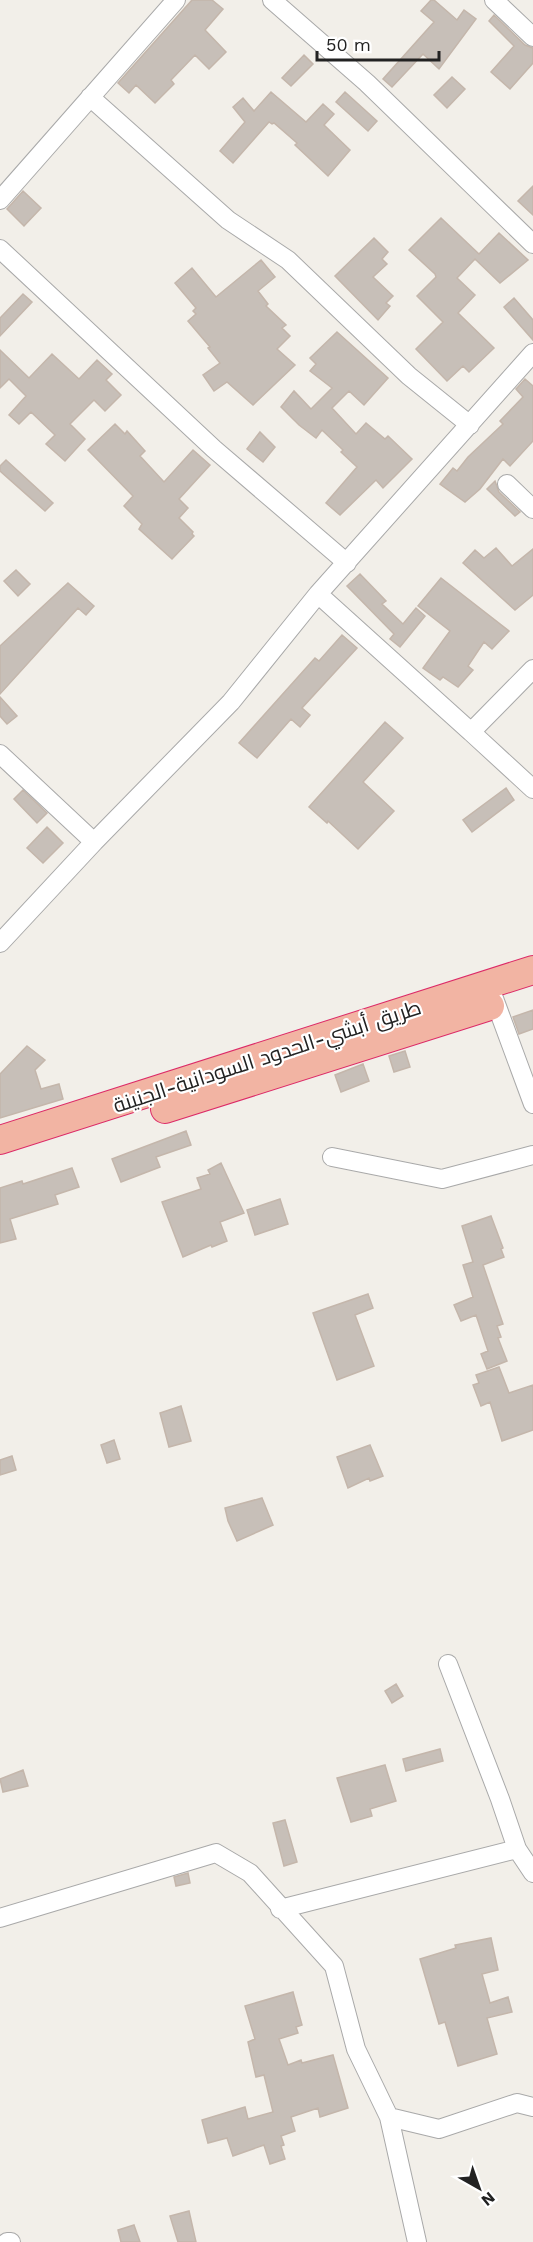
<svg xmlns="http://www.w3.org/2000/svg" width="533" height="2242" viewBox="0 0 533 2242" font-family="'Work Sans',Cairo,sans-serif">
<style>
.building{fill:#c7bfb8;stroke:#c4b6ab;stroke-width:1.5}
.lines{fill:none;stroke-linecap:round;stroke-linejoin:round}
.minor-casing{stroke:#a9a9a9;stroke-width:20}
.trunk-casing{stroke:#dc2a67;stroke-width:30}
.minor{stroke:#fff;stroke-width:18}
.trunk{stroke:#f2b4a3;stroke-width:28}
.labels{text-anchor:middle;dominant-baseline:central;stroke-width:4.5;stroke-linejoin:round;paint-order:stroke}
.street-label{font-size:21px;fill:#222;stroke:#fff}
</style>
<rect width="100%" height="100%" fill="#f2efe9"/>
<path class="building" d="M192 0H212L223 9 205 30 226 52 209 69 195 55 171 80 174 84 155 103 136 85 129 93 118 83Z
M431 0H434L457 20 464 10 476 19 439 69 423 54 392 87 383 79 434 22 421 11Z
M494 15 525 45 533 48V63L510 89 491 72 514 46 489 21Z
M304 55 313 64 291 86 282 78Z
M452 77 465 89 447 108 434 95Z
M271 92 306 122 323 104 334 114 324 125 350 150 328 176 295 145 297 143 274 123 272 124 269 122 233 163 220 151 245 122 233 107 243 98 254 111Z
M345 92 377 121 368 131 336 102Z
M533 186V215L518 201Z
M23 191 41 208 24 226 7 209Z
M441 218 479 254 499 233 528 260 500 283 475 259 457 278 475 295 458 313 494 348 469 372 463 366 447 381 416 349 443 322 417 296 436 277 435 274 409 250Z
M374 238 388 252 382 259 387 264 373 277 393 296 386 303 390 306 378 320 335 276Z
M261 260 275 277 258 291 268 304 266 306 286 325 282 328 290 336 277 349 295 365 253 405 227 382 214 391 203 375 220 363 208 348 210 347 188 321 196 314 193 311 196 308 175 283 192 268 216 297Z
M23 294 32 302 0 336V318Z
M514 298 533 320V340L504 307Z
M337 332 388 378 364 405 349 391 332 408 356 434 366 423 385 439 388 436 412 459 383 488 376 480 340 515 326 503 357 467 341 452 343 450 322 430 316 438 299 425 281 407 294 391 311 409 332 388 310 371 316 364 310 358Z
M0 350 29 378 52 354 79 379 97 360 112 374 106 380 121 395 105 411 94 400 70 424 85 439 65 461 46 444 55 435 31 412 19 424 9 415 26 396 9 379 0 388Z
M525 379 533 386V441L510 466 503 459 480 489 465 502 440 484 453 468 457 471 468 457 503 424 500 421 523 397 516 389Z
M115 424 125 434 127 431 145 451 140 456 164 482 193 450 210 465 179 499 188 508 179 518 193 532 192 534 194 536 172 559 139 529 142 524 124 506 133 496 88 450Z
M260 432 275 447 263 462 247 449Z
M6 460 53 503 45 511 0 471V466Z
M495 481 499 492 520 512 515 516 487 489Z
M496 548 512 566 533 549V595L515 610 463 563 475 550 484 558Z
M16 570 30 584 18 596 4 581Z
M360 574 386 601 382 604 403 624 416 608 425 616 400 647 390 639 394 634 347 586Z
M441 578 509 631 492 649 484 642 468 666 473 670 458 687 443 677 440 680 423 668 450 631 418 606Z
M68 583 94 606 86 615 78 608 0 694V646Z
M342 635 357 648 302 708 310 715 300 727 291 719 257 758 239 743 315 658 319 661Z
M0 697 17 716 7 724 0 716Z
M385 722 403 738 363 782 394 811 358 849 328 821 327 823 309 807Z
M506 788 514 800 472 832 463 820Z
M23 790 47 813 37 823 14 799Z
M47 827 63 843 43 863 27 848Z
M533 1010V1029L519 1034 513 1017Z
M27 1046 45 1060 35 1070 41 1089 59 1084 63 1099 0 1118V1074Z
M405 1051 410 1067 394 1072 389 1056Z
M363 1064 369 1081 341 1092 335 1075Z
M186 1131 191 1145 156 1157 160 1167 121 1182 112 1159Z
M221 1163 244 1213 220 1222 227 1241 212 1247 211 1245 183 1257 162 1202 201 1189 197 1178 210 1174 208 1170Z
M72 1168 79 1187 55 1195 58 1204 10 1219 16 1239 0 1243V1188L22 1181 23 1184Z
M280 1199 288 1224 255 1235 247 1210Z
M491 1216 503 1248 501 1249 504 1257 483 1265 503 1324 497 1326 501 1337 498 1338 507 1361 487 1369 481 1354 488 1351 476 1315 461 1321 454 1305 473 1297 463 1265 473 1262 462 1226Z
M368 1294 373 1308 355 1315 374 1366 337 1380 313 1313Z
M499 1367 509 1393 533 1385V1430L502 1441 490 1402 481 1406 473 1385 479 1383 476 1375Z
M181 1406 191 1441 169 1447 160 1413Z
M114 1440 120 1459 107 1463 101 1445Z
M370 1445 383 1476 370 1481 369 1478 348 1488 337 1457Z
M12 1456 16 1470 0 1475V1460Z
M262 1498 273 1525 237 1541 228 1521 225 1508Z
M396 1684 403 1696 392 1703 385 1691Z
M440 1749 443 1761 406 1771 403 1759Z
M385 1765 396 1801 370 1809 372 1816 351 1822 337 1778Z
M23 1770 28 1786 3 1792 0 1779Z
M285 1820 297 1862 284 1866 273 1823Z
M188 1873 190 1883 176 1886 174 1877Z
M491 1938 498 1970 482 1974 490 2003 508 1997 512 2012 487 2018 497 2054 458 2066 445 2022 439 2024 420 1959 456 1948 455 1945Z
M293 1992 302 2025 296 2027 298 2033 279 2039 288 2065 301 2060 302 2063 333 2055 348 2108 320 2117 318 2108 291 2117 295 2131 281 2136 284 2145 281 2146 285 2159 270 2164 264 2145 233 2156 227 2138 208 2143 202 2120 245 2107 248 2119 273 2112 264 2075 256 2077 248 2042 255 2039 245 2006Z
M189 2211 196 2242H178L170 2216Z
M134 2225 140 2242H121L118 2230Z"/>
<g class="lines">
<defs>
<path id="minor" d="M272 0 367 83 533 244
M494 0 533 37
M90 97 228 220 288 260 409 376 470 425
M0 200 176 0
M0 249 214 449 347 563
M507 484 533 509
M318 594 471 732 533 669
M471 732 533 789
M0 754 94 842
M0 943 94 842 231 702 318 594 533 353
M492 993 533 1104
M332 1157 442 1179 533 1155
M448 1664 500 1799 517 1849 533 1873
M280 1909 517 1849
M0 1918 216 1853 250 1873 334 1966 356 2049 389 2117 439 2129 517 2103 533 2107
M389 2117 417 2242
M7 2242H11"/>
<path id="trunk" d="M165 1109 490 1006
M0 1140 533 970"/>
</defs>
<use href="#minor" class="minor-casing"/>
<use href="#trunk" class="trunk-casing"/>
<use href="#minor" class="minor"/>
<use href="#trunk" class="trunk"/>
</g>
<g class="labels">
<g class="street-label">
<text transform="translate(267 1056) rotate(-18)">طريق أبشي-الحدود السودانية-الجنينة</text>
</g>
</g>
<g transform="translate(479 2188) rotate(140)" stroke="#ffffff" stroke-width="4.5" paint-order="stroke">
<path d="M0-4.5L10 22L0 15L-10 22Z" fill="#222222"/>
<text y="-9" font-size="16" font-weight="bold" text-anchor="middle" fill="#222222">N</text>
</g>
<path d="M317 51v9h122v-9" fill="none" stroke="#222222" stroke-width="3"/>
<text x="326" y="51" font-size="18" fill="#222222" stroke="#ffffff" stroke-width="4.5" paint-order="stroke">50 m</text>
</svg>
